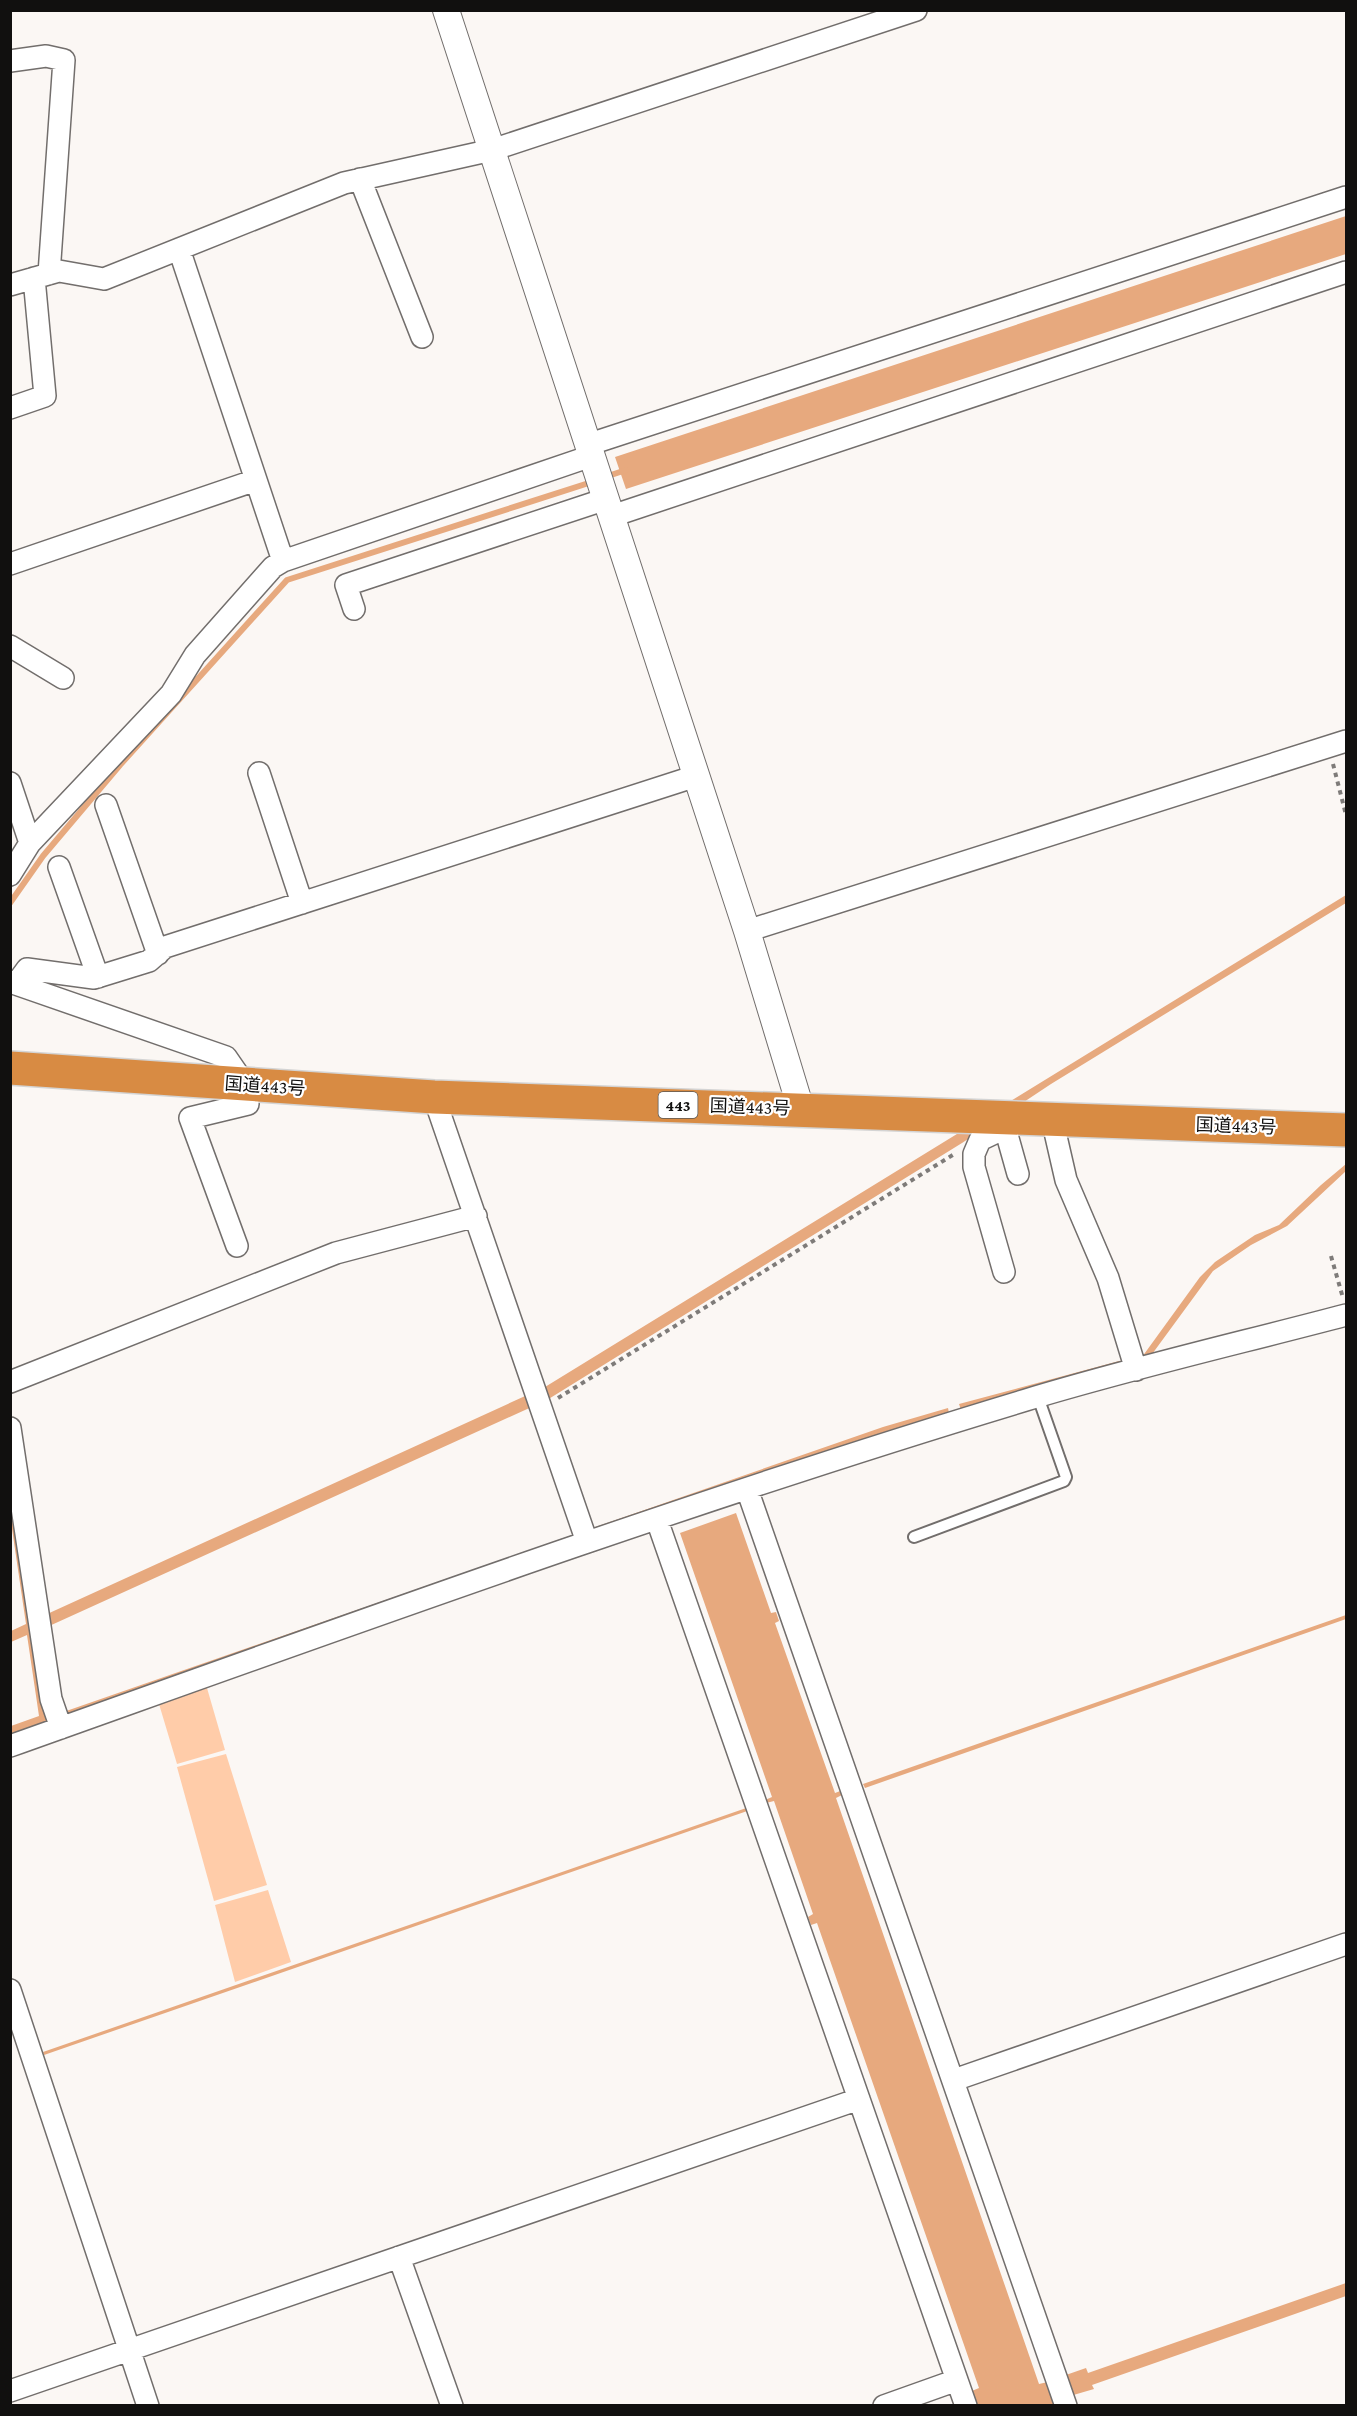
<svg xmlns="http://www.w3.org/2000/svg" width="1357" height="2416" viewBox="0 0 1357 2416" font-family="'Crimson Pro','Noto Sans JP',serif">
<style>
.green{fill:#ffcca9}
.water{fill:#e7a97e}
.lines{fill:none;stroke-linecap:round;stroke-linejoin:round}
.stream{stroke:#e7a97e;stroke-width:6}
.service-casing{stroke:#726e6c;stroke-width:14}
.minor-casing{stroke:#726e6c;stroke-width:24}
.tertiary-casing{stroke:#726e6c;stroke-width:28}
.trunk-casing{stroke:#d4d4d4;stroke-width:36}
.path{stroke:#7e7b79;stroke-width:4;stroke-dasharray:4.5 4.5;stroke-linecap:butt}
.service{stroke:#fff;stroke-width:10}
.minor{stroke:#fff;stroke-width:21}
.tertiary{stroke:#fff;stroke-width:26}
.trunk{stroke:#d88b43;stroke-width:33}
.labels{text-anchor:middle;dominant-baseline:central;stroke-width:4.5;stroke-linejoin:round;paint-order:stroke}
.shield{fill:#fff;stroke:#585857;stroke-width:1.5}
.shield-label{font-size:16px;font-weight:bold;fill:#11100f}
.street-label{font-size:18px;fill:#11100f;stroke:#fff}
</style>
<rect width="100%" height="100%" fill="#fbf7f4"/>
<path class="green" d="M207 1688 225 1750 177 1764 159 1704Z
M226 1754 267 1885 214 1901 177 1767Z
M268 1890 291 1962 235 1982 215 1905Z"/>
<path class="water" d="M1346 216V254L626 489 615 457Z
M1346 895V903L1051 1084 962 1143 547 1400 36 1632 49 1717 883 1427 948 1408 949 1413 870 1437 11 1739V1726L39 1716 27 1635 11 1642V1631L26 1624 11 1522 10 1464 34 1620 545 1387Z
M1346 1164V1171L1287 1226 1251 1245 1213 1271 1147 1361 961 1410 959 1404 1119 1361 1142 1357 1200 1277 1215 1262 1255 1235 1279 1225 1321 1185Z
M736 1513 771 1613 776 1612 779 1621 775 1623 835 1793 843 1790 844 1794 836 1798 1039 2384 1052 2381 1060 2402 1051 2405 971 2404 967 2393 979 2388 817 1923 811 1925 808 1917 813 1914 774 1801 766 1803 765 1800 772 1797 680 1533Z
M1346 1615V1619L865 1788 863 1784Z
M752 1806 753 1809 44 2055 43 2052Z
M1346 2283V2296L1092 2385 1094 2389 1070 2396 1063 2376 1086 2368 1088 2373Z"/>
<g class="lines">
<path class="stream" d="M605 477 626 470
M10 903 43 856 120 765 287 580 595 481"/>
<defs>
<path id="service" d="M914 1537 1064 1481 1066 1477 1038 1397"/>
<path id="minor" d="M10 61 46 56 64 60 49 274
M360 179 422 337
M179 249 283 561
M10 285 59 271 104 279 344 183 492 150 916 10
M10 408 45 396 34 278
M587 445 1346 197
M612 516 1346 272
M10 564 256 480
M354 609 346 585 606 499
M10 646 63 678
M259 773 302 903
M10 783 30 843
M106 805 158 954
M59 867 98 977
M10 875 30 843 171 694 195 655 273 567 283 561 591 456
M747 931 1346 741
M10 982 226 1057 246 1086 248 1104 190 1118 237 1246
M16 984 27 969 94 978 149 961 165 947 696 776
M434 1097 587 1542
M1002 1117 1018 1174
M1052 1119 1066 1180 1108 1278 1136 1370
M1004 1272 974 1167V1154L980 1140 1005 1128
M10 1382 336 1253 476 1216
M10 1428 51 1699 61 1728
M747 1489 1066 2406
M657 1520 966 2406
M10 1746C347 1626 684 1503 1026 1400 1131 1368 1240 1343 1346 1315
M10 1990 148 2406
M954 2080 1346 1944
M399 2257 452 2406
M10 2391 859 2099
M884 2406 957 2380"/>
<path id="tertiary" d="M446 10 747 931 801 1109"/>
<path id="trunk" d="M10 1068 434 1097 1346 1130"/>
</defs>
<use href="#service" class="service-casing"/>
<use href="#minor" class="minor-casing"/>
<use href="#tertiary" class="tertiary-casing"/>
<use href="#trunk" class="trunk-casing"/>
<path class="path" d="M1333 764 1346 815
M1331 1256 1343 1298
M558 1398 956 1153"/>
<use href="#service" class="service"/>
<use href="#minor" class="minor"/>
<use href="#tertiary" class="tertiary"/>
<use href="#trunk" class="trunk"/>
</g>
<g class="labels">
<rect class="shield" x="658.5" y="1092" width="39" height="26" rx="4.5"/>
<g class="shield-label">
<text x="678" y="1105">443</text>
</g>
<g class="street-label">
<text transform="translate(265 1086) rotate(4)">国道443号</text>
<text transform="translate(750 1107) rotate(2)">国道443号</text>
<text transform="translate(1236 1126) rotate(2)">国道443号</text>
</g>
</g>
<rect width="1357" height="2416" fill="none" stroke="#11100f" stroke-width="24"/>
</svg>
